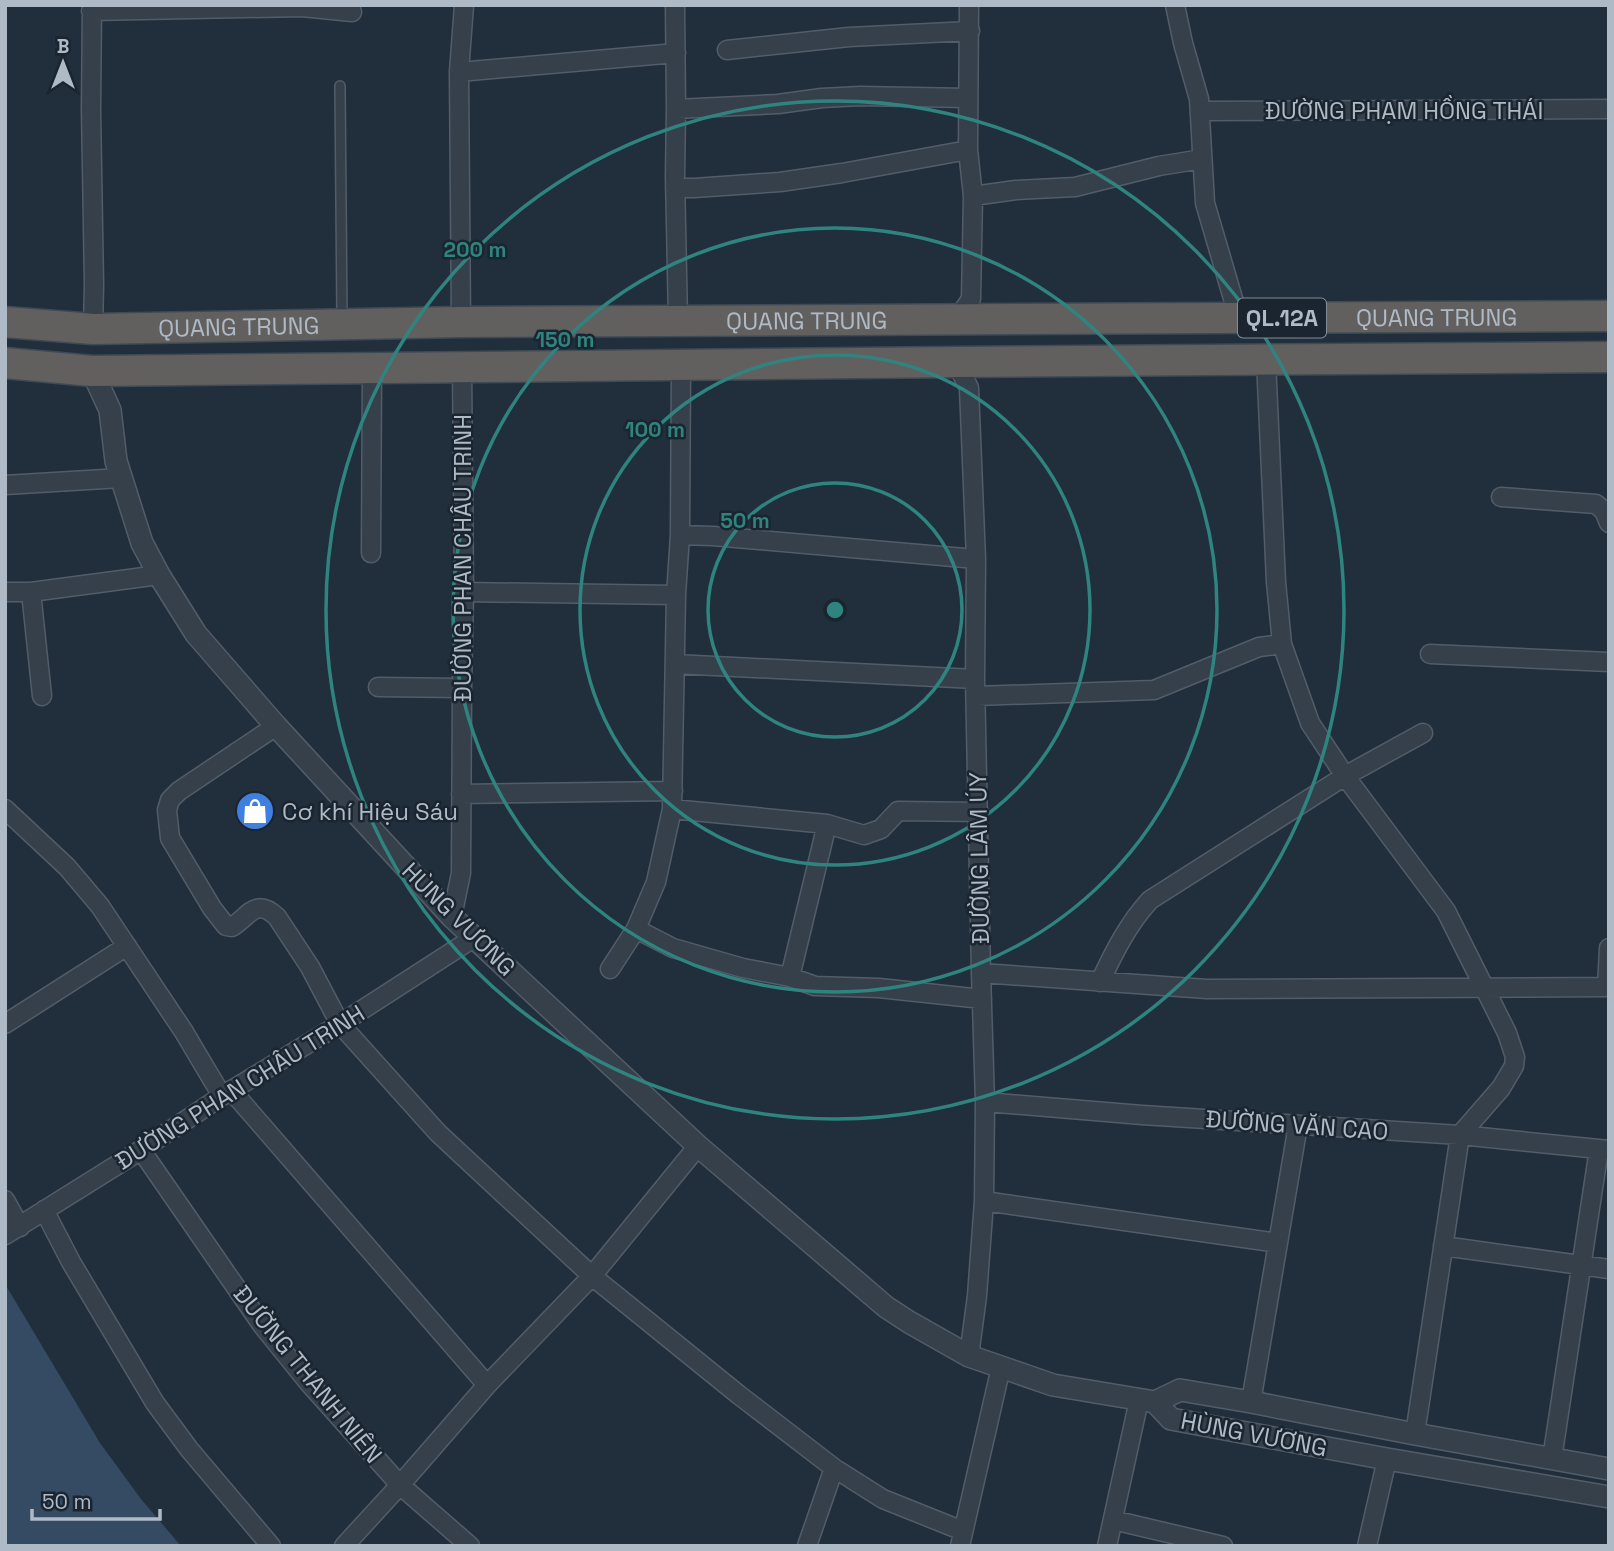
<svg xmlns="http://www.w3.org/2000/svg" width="1614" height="1551" viewBox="0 0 1614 1551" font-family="'Space Grotesk',sans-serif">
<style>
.water{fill:#344b63}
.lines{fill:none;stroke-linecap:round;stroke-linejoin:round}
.service-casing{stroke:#525d69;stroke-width:12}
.minor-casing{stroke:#525d69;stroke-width:21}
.tertiary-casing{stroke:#525d69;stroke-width:24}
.trunk-casing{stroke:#3f4a56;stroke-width:33}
.service{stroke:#35404b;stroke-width:9}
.minor{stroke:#35404b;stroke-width:18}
.tertiary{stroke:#35404b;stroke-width:21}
.trunk{stroke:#62605e;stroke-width:30}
.ring{fill:none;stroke:#2f8480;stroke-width:3.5}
.labels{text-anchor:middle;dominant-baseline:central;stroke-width:5;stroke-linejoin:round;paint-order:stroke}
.shield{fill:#1a2530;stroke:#828d9a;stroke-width:2}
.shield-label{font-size:23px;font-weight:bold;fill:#afbac7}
.street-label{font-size:24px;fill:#afbac7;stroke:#1a2530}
.poi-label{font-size:24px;fill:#afbac7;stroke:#1a2530;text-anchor:start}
.centre{fill:#2f8480;stroke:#1a2530;stroke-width:3.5}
.ring-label{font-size:21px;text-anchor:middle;font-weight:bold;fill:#2f8480;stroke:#1a2530;stroke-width:5;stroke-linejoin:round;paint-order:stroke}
</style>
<rect width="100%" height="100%" fill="#212e3b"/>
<path class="water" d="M5 1284 100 1443 141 1499 181 1546H5Z"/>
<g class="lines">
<defs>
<path id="service" d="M340 86 342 319"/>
<path id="minor" d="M92 5 91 109 94 285 93 329
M675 5 676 109 675 177 678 321
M1175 5 1183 43 1199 99 1205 203 1239 319
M91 11 302 7 352 12
M727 50 849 37 970 31
M459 72 676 53
M676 109 778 104 822 98 860 96 968 98
M1200 111 1609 109
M675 188H694L780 182 842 173 968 150
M973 196 1016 190 1075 187 1159 166 1202 159
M956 321 971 299 973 196 968 150 969 5
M461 322 459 72 464 5
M1266 360 1276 582 1282 644 1310 723 1345 776 1446 911 1507 1033 1515 1057 1514 1066 1501 1088 1460 1135 1415 1434
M956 362 969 388 976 559 975 679 981 973 985 1102 984 1201 977 1296 969 1356
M5 485 121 478
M1501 497 1596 504 1604 511 1609 523
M680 535 713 536 976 559
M371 553 372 368
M5 592H31L159 575
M31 592 42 696
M464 592 676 595
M1430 654 1609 662
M675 664 975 679
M378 687 462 688
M976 696 1154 690 1259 647 1282 644
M276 726 179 791 170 800 167 810 170 838 212 908 226 926 232 927C249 916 256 897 277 917L310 967 340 1024 438 1133 592 1276 739 1395 834 1468 883 1499 963 1531
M461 794 673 791
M5 809 67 867 100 906 184 1032 222 1096
M672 809 827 824 864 835 881 829 898 811 979 812
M452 917 461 873 462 688 464 592 462 367
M636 929 673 948 743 968 790 977 815 986 879 988 982 999
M610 969 636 929 656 882 672 809 676 595 680 535 681 364
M981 973 1207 989 1609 987
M790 977 827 824
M1100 982C1114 952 1128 924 1150 900L1345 776 1423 733
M1607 987 1609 948
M5 1024 127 946
M231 1090 487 1385
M985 1102 1142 1115 1460 1135 1609 1150
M141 1150 262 1325 308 1382 400 1485 470 1546
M5 1200 20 1227
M984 1201 1278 1243
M44 1210 71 1262 155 1403 189 1449 271 1546
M5 1235 141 1150 222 1096 340 1024 475 937
M1443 1246 1609 1269
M1251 1402 1298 1125
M1552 1459 1599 1149
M1113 1520 1223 1546
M344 1546 400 1485 487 1385 592 1276 698 1146
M807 1546 834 1468
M960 1546 1001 1367
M1107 1546 1139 1400
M1367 1546 1387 1459"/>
<path id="tertiary" d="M92 371 110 410 116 461 142 543 159 575 196 634 276 726 452 917 698 1146 886 1307 909 1322 969 1356 1053 1385 1155 1402
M1155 1402 1171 1419 1387 1459 1609 1497
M1155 1402 1180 1390 1251 1402 1415 1434 1609 1469"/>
<g id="trunk">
<path id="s1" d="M5 322 93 329 461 322 1609 316"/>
<path d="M5 363 92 371 956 362 1609 357"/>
</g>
</defs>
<use href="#service" class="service-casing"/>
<use href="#minor" class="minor-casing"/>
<use href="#tertiary" class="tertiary-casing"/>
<use href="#trunk" class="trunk-casing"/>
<use href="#service" class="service"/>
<use href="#minor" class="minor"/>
<use href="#tertiary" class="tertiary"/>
<use href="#trunk" class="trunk"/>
</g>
<g class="ring">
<circle cx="835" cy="610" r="127"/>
<circle cx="835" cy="610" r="255"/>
<circle cx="835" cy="610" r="382"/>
<circle cx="835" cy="610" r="509"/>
</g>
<defs>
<symbol id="shop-disc" viewBox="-11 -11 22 22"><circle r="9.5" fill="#3f7fe0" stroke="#1a2530"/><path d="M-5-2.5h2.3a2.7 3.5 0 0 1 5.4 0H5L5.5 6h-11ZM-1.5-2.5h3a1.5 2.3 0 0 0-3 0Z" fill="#fff"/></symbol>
</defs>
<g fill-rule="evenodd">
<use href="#shop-disc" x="233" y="789" width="44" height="44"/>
</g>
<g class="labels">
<rect class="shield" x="1238" y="298.5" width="88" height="39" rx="5"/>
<g class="shield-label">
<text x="1282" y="318">QL.12A</text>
</g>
<g class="street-label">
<text x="1404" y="110">ĐƯỜNG PHẠM HỒNG THÁI</text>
<text stroke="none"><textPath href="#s1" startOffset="1432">QUANG TRUNG</textPath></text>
<text stroke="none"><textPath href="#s1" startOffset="802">QUANG TRUNG</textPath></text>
<text stroke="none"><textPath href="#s1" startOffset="234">QUANG TRUNG</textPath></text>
<text transform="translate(462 558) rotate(-90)">ĐƯỜNG PHAN CHÂU TRINH</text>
<text transform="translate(979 858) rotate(-91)">ĐƯỜNG LÂM ÚY</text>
<text transform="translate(459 919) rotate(45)">HÙNG VƯƠNG</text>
<text transform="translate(240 1087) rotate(-32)">ĐƯỜNG PHAN CHÂU TRINH</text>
<text transform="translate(1297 1125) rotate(4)">ĐƯỜNG VĂN CAO</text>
<text transform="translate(308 1374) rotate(51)">ĐƯỜNG THANH NIÊN</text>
<text transform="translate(1254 1434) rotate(11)">HÙNG VƯƠNG</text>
</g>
<g class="poi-label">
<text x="282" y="811">Cơ khí Hiệu Sáu</text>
</g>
</g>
<circle cx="835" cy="610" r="10" class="centre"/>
<g class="ring-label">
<text x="475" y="257">200 m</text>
<text x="565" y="347">150 m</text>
<text x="655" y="437">100 m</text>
<text x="745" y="528">50 m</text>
</g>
<rect width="1614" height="1551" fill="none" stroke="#afbac7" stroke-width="14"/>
<g transform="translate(63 63)" stroke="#1a2530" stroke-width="5" paint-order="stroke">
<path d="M0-5L12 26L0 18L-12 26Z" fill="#afbac7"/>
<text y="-10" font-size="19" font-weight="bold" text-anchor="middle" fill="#afbac7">B</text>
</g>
<path d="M32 1509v10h128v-10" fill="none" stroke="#afbac7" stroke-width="3.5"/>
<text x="42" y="1509" font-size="21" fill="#afbac7" stroke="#1a2530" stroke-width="5" paint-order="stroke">50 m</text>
</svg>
